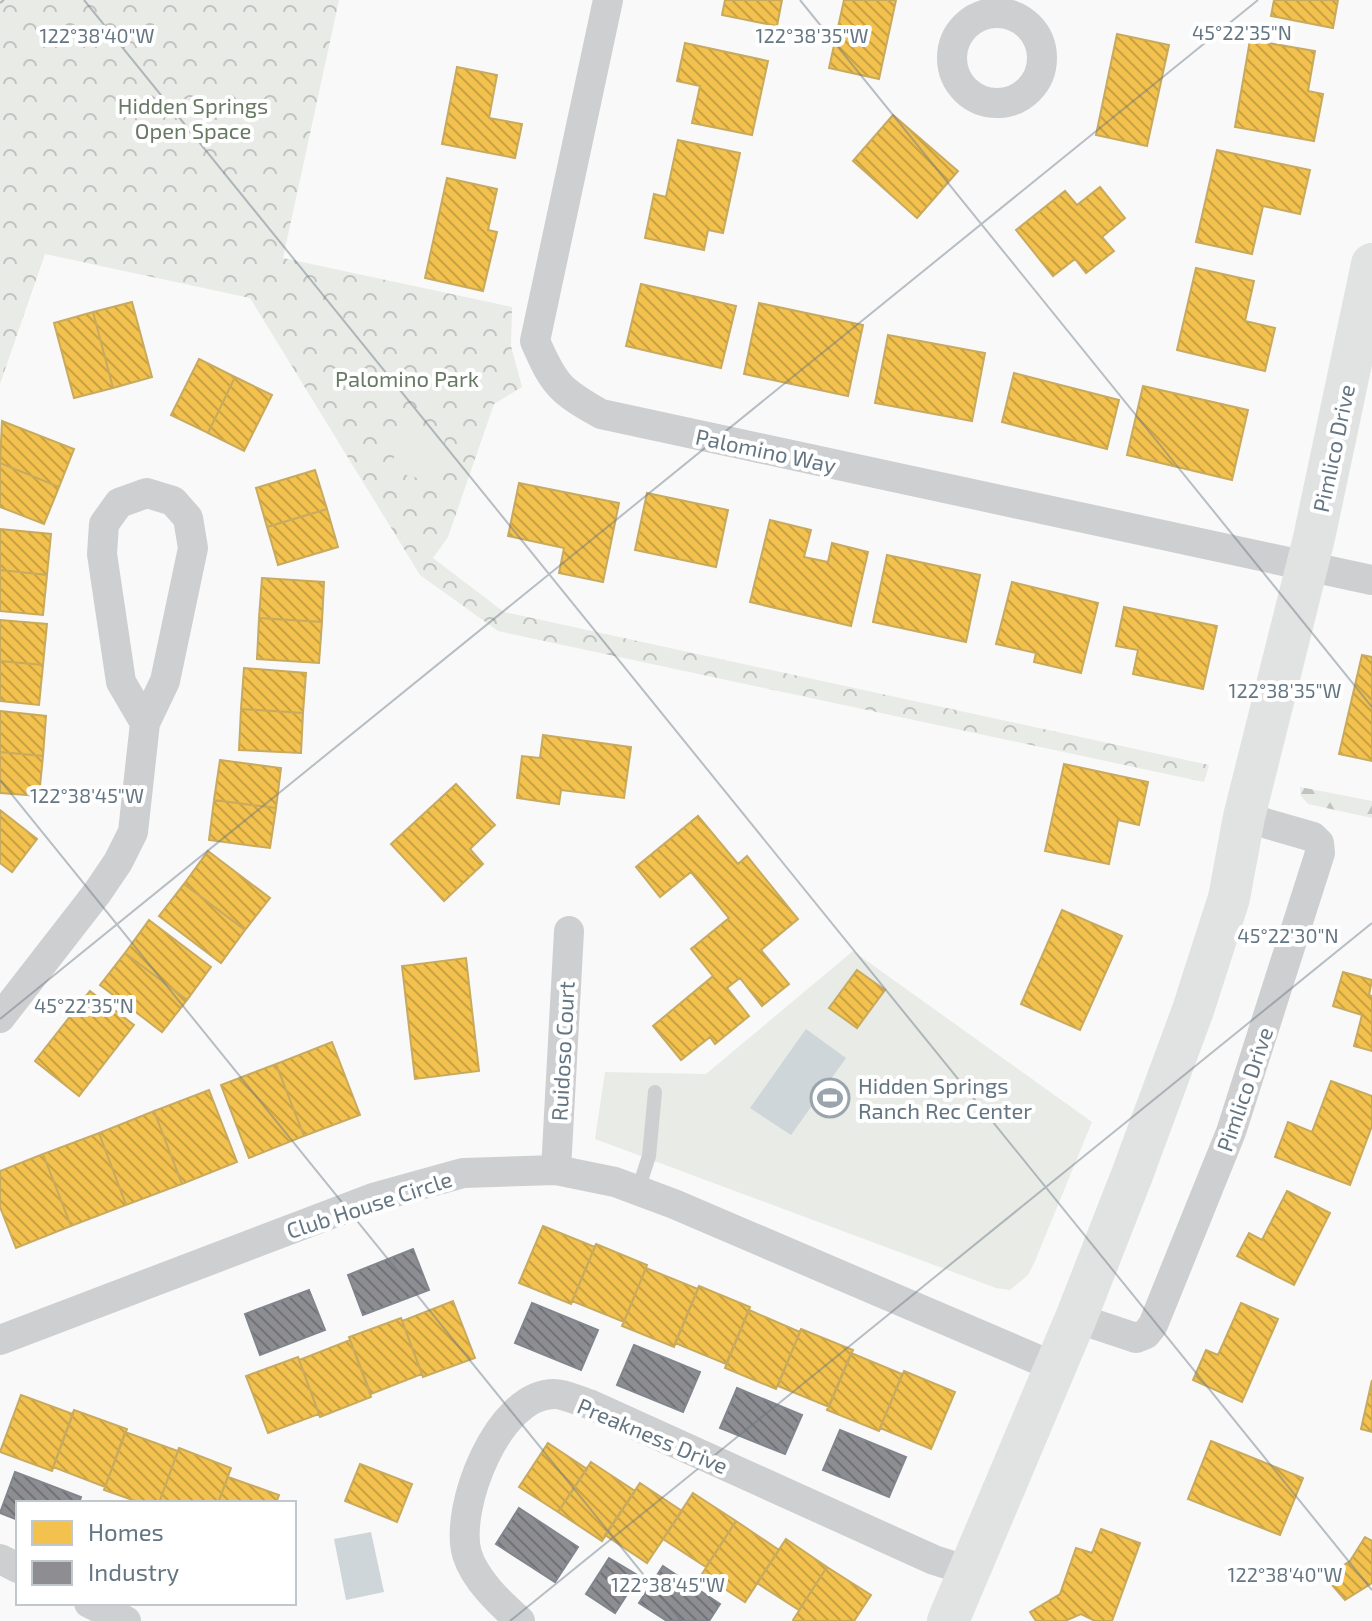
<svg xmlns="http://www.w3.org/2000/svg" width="1372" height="1621" viewBox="0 0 1372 1621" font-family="'Exo 2',sans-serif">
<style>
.forest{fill:url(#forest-firs)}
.park{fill:url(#park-crowns)}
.garden{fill:#e8ebe6}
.water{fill:#ced6d9}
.homes{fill:url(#homes-back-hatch);stroke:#c8aa5e;stroke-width:2}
.industry{fill:url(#industry-back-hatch);stroke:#81868e;stroke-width:2}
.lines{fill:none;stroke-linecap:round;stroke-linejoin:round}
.lane{stroke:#cecfd0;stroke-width:14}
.street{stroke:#cecfd0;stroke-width:30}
.secondary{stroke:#e1e2e2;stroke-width:42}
.ticks{fill:none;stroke:#657683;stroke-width:2;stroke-opacity:0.45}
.labels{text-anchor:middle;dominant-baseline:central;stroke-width:8;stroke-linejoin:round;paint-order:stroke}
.park-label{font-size:22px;fill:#687a64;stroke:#fff}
.street-label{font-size:22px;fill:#657683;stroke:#fff}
.poi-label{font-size:22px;fill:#657683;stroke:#fff;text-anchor:start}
.ticks-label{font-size:20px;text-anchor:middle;fill:#657683;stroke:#fff;stroke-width:8;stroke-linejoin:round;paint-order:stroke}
</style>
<defs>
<pattern id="forest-firs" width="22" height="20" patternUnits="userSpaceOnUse" patternTransform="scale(2)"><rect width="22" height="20" fill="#e8ebe6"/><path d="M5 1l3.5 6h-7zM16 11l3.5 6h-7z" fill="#c0c3c0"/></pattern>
<pattern id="park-crowns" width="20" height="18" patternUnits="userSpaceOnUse" patternTransform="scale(2)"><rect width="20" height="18" fill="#e8ebe6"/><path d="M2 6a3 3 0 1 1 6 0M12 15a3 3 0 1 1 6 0" fill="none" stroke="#c0c3c0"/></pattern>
<pattern id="homes-back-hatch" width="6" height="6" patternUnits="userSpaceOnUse" patternTransform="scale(2)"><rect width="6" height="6" fill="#f2c14e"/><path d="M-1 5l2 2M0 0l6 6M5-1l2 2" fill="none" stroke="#c8a146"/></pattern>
<pattern id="industry-back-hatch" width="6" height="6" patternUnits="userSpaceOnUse" patternTransform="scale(2)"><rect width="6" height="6" fill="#8d8d92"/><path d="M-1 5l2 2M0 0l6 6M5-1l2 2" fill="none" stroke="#717277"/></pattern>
</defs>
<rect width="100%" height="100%" fill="#f9f9f9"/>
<path class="forest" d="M1300 787 1372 801V818L1308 804 1301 796Z"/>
<path class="park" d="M0 0H339L283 258 512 307 511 346 522 387 494 404 448 537 433 558 504 612 1209 765 1204 782 498 631 420 575 250 298 45 254 0 384Z"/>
<path class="garden" d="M403 425 446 436 434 482 390 471Z
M853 951 1092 1122 1035 1261 1028 1275 1010 1290 996 1288 595 1139 605 1072 706 1074Z"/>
<path class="water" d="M806 1029 846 1058 791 1135 750 1108Z
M371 1532 384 1592 346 1600 334 1539Z"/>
<path class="homes" d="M725 0H782L777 26 722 15Z
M844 0H896L879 79 829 68Z
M1274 0H1338L1333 28 1271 16Z
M1117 34 1169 45 1147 146 1096 135Z
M1250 40 1315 51 1308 91 1323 94 1314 141 1235 127Z
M685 43 768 61 752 135 692 123 700 86 677 81Z
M457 67 497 75 489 118 522 124 515 158 442 144Z
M893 115 958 171 917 218 853 161Z
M678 140 740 153 723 233 708 230 704 250 645 238 654 194 666 197Z
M1217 150 1310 170 1300 214 1263 206 1252 254 1196 242Z
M447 178 497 189 488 230 497 232 483 291 425 278Z
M1100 187 1125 218 1102 237 1114 251 1086 273 1075 259 1053 276 1016 230 1065 191 1077 205Z
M1196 268 1254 281 1245 321 1275 328 1265 371 1177 350Z
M641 284 736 306 721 368 626 346Z
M132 302 152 377 113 388 93 312Z
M759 303 863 325 848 396 744 374Z
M93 312 113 388 74 398 54 323Z
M888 335 985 353 972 421 875 403Z
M199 359 235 377 208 433 171 415Z
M1014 373 1119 400 1107 449 1002 422Z
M235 377 272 395 244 451 208 433Z
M1143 386 1248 410 1232 480 1127 455Z
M2 421 74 449 59 487 0 463Z
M0 463 59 487 44 524 0 507Z
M315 470 327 509 267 527 256 488Z
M519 483 619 503 603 582 559 573 564 548 508 536Z
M647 493 728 510 716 567 635 550Z
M327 509 338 547 278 565 267 527Z
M770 520 811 530 804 557 828 562 832 543 868 552 851 626 750 602Z
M0 529 51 534 47 575 0 570Z
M887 555 980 575 966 642 873 622Z
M0 570 47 575 43 615 0 611Z
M262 578 324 582 322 622 259 618Z
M1012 582 1098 603 1081 673 1034 662 1036 653 996 644Z
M1124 607 1217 626 1203 689 1133 674 1138 650 1116 646Z
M259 618 322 622 319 663 257 659Z
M0 620 47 624 43 665 0 661Z
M1362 655 1372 657V761L1339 754Z
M0 661 43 665 39 705 0 701Z
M244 668 306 673 303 713 241 709Z
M241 709 303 713 301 753 239 750Z
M0 711 46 716 43 756 0 752Z
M543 735 631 747 624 798 561 790 559 804 517 798 522 756 540 758Z
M0 752 43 756 39 796 0 793Z
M220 760 281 768 276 808 214 800Z
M1064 764 1148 782 1139 825 1118 820 1109 864 1045 851Z
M456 784 495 825 470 849 483 864 444 901 391 844Z
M214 800 276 808 270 848 209 840Z
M0 810 37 839 12 872 0 863Z
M698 816 738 864 747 856 798 919 761 950 789 984 762 1006 740 978 727 988 749 1016 715 1044 710 1037 681 1060 653 1026 713 976 691 949 729 918 691 872 660 897 636 867Z
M208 851 270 898 245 930 184 884Z
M184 884 245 930 221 963 159 916Z
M1062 910 1122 936 1080 1030 1021 1004Z
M149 920 211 967 187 1000 125 953Z
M125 953 187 1000 162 1032 100 985Z
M466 958 479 1071 415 1079 402 966Z
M857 970 885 990 857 1028 829 1008Z
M1343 972 1372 980 1369 995 1372 996V1051L1354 1046 1362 1015 1333 1006Z
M90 991 134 1025 79 1096 35 1061Z
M332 1042 360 1115 304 1136 276 1064Z
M276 1064 304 1136 249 1158 221 1085Z
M1331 1081 1372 1096V1126L1350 1185 1275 1157 1288 1122 1312 1132Z
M209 1090 237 1162 182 1184 154 1111Z
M154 1111 182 1184 126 1205 99 1133Z
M99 1133 126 1205 71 1226 43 1154Z
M43 1154 71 1226 16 1248 0 1207V1171Z
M1287 1191 1330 1213 1294 1285 1237 1256 1249 1233 1262 1240Z
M543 1226 595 1247 571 1304 519 1283Z
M596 1244 647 1265 624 1322 572 1301Z
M646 1268 698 1289 674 1347 622 1326Z
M699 1286 750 1307 726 1364 675 1343Z
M453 1301 475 1358 423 1377 402 1321Z
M1241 1303 1278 1319 1242 1402 1193 1380 1206 1350 1218 1355Z
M749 1310 800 1332 776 1389 725 1368Z
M401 1318 422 1374 371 1394 349 1337Z
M801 1329 853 1350 829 1407 778 1386Z
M350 1340 371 1397 320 1417 299 1360Z
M851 1353 902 1374 879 1431 827 1410Z
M298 1357 319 1414 268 1433 246 1376Z
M904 1371 955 1392 931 1449 880 1428Z
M1372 1380V1432L1361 1429Z
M21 1395 73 1414 52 1471 0 1452Z
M74 1410 127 1429 105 1487 53 1467Z
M125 1432 178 1451 159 1503H141L104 1490Z
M1211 1441 1303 1478 1280 1535 1188 1499Z
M548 1443 587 1469 558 1512 519 1487Z
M179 1448 231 1468 218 1503H159Z
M591 1462 635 1491 602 1541 558 1512Z
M360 1464 412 1484 397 1522 345 1501Z
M228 1477 279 1495 276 1503H218Z
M640 1483 682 1511 647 1563 605 1535Z
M693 1493 736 1521 706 1567 663 1539Z
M736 1521 779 1550 745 1602 702 1574Z
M1101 1529 1140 1543 1112 1621H1095L1081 1614 1065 1621H1036L1030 1612 1060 1594 1076 1548 1092 1553Z
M1365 1537 1372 1541V1583L1345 1600 1325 1577 1350 1561Z
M786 1539 827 1567 799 1610 757 1583Z
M827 1567 871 1595 854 1621H794L793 1620Z"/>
<path class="industry" d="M413 1249 429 1290 363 1315 348 1275Z
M309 1290 325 1330 260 1355 245 1314Z
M532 1303 598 1330 581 1370 515 1343Z
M634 1345 700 1372 683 1412 617 1385Z
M737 1388 802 1415 785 1454 720 1428Z
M840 1430 906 1457 889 1497 823 1470Z
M15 1472 81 1497 79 1503H18V1520L0 1513Z
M519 1508 578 1547 555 1582 496 1544Z
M609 1558 639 1576 615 1613 586 1594Z
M663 1566 720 1604 709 1621H667L639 1603Z"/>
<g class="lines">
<path class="lane" d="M638 1190 649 1156 655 1092"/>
<path class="street" d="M608 0 535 341C554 385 560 391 601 414L1372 580
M952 58a45 45 0 1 1 90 0a45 45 0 1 1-90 0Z
M147 493 173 501 188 518 193 548 165 681 145 723 121 682 102 554 104 524 119 503Z
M0 1018 97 893 118 862 133 832 145 723
M556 1170 569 931
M1076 1318 1136 1338 1146 1334 1153 1325 1231 1132 1320 853 1319 843 1313 837 1244 817
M0 1340 373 1198 463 1173 556 1170 615 1182 674 1204 1055 1367
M0 1559 18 1568
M89 1603 126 1621
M520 1621C500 1603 475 1580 467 1554 454 1508 498 1394 554 1394 565 1394 579 1401 589 1404L934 1560 969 1571"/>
<path class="secondary" d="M948 1621 1076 1318 1132 1175 1193 1010 1229 898 1244 817 1314 538 1372 264"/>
</g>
<path class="ticks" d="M84 0 1372 1590M800 0 1372 707M0 3 4 0M0 780 681 1621M0 1019 1258 0M510 1621 1372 923"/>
<defs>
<symbol id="stadium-ring" viewBox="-11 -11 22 22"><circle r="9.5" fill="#fff" stroke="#99a4ac" stroke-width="1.5"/><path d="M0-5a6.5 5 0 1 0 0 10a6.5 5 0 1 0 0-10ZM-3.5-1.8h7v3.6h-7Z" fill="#99a4ac"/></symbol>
</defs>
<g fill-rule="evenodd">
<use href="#stadium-ring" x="808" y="1076" width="44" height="44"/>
</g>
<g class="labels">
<g class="park-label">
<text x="193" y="105">Hidden Springs<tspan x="193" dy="25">Open Space</tspan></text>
<text x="407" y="378">Palomino Park</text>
</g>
<g class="street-label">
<text transform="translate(1333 448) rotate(-78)">Pimlico Drive</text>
<text transform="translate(766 450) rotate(12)">Palomino Way</text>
<text transform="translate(562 1051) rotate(-87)">Ruidoso Court</text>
<text transform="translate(1244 1089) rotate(-71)">Pimlico Drive</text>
<text transform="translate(369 1204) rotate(-18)">Club House Circle</text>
<text transform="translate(653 1435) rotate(23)">Preakness Drive</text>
</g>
<g class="poi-label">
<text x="858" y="1085">Hidden Springs<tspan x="858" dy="25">Ranch Rec Center</tspan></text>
</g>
</g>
<g class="ticks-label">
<text x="1242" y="40">45°22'35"N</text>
<text x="97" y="43">122°38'40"W</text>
<text x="812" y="43">122°38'35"W</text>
<text x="1285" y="698">122°38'35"W</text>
<text x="87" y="803">122°38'45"W</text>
<text x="1288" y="943">45°22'30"N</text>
<text x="84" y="1013">45°22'35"N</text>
<text x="1285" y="1582">122°38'40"W</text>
<text x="668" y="1592">122°38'45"W</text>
</g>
<rect x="16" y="1501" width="280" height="104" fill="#ffffff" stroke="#c1c8cd" stroke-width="2"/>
<rect x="32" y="1521" width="40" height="24" fill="#f2c14e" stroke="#c1c8cd" stroke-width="2"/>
<text x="88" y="1541" font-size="24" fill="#657683">Homes</text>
<rect x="32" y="1561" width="40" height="24" fill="#8d8d92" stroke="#c1c8cd" stroke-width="2"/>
<text x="88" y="1581" font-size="24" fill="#657683">Industry</text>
</svg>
